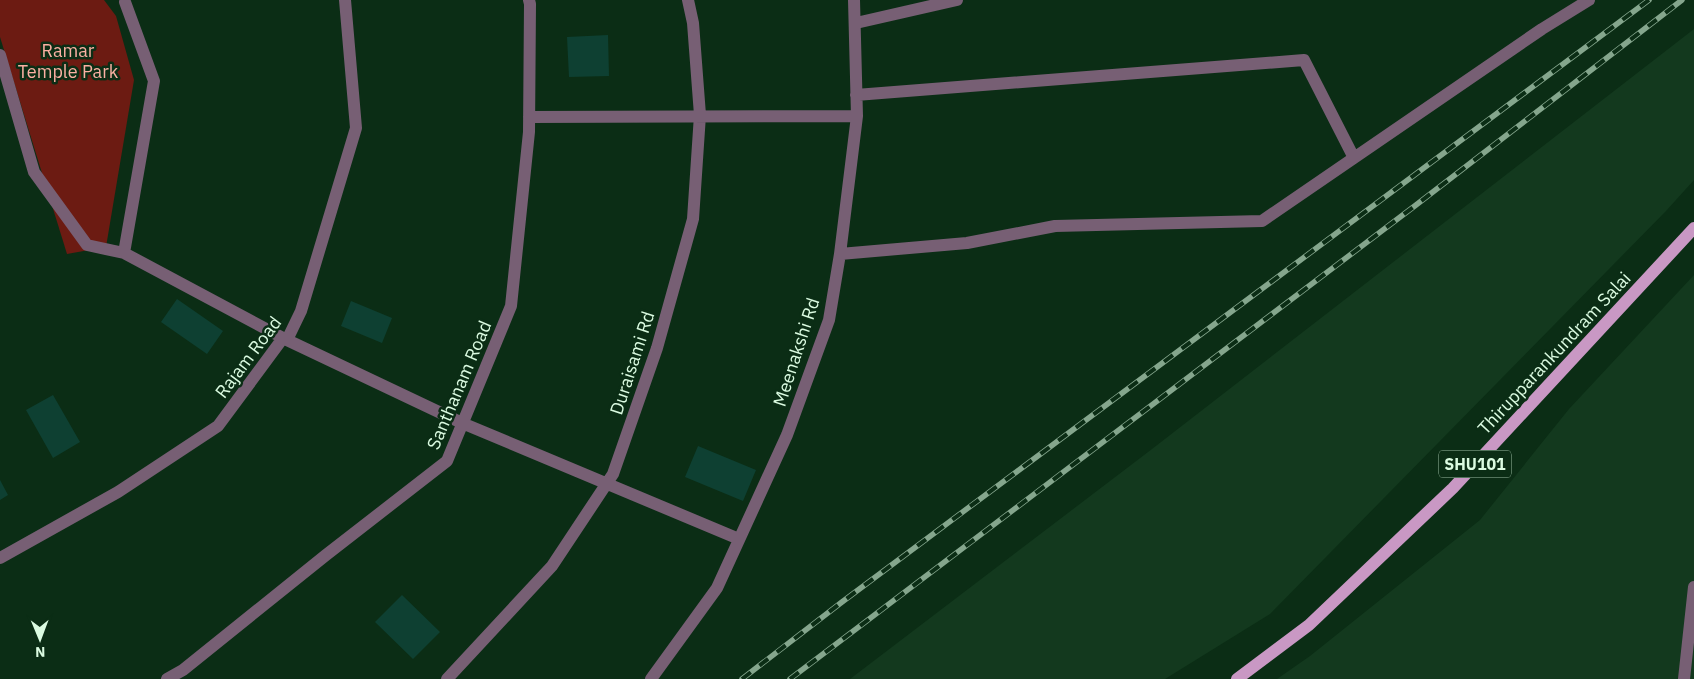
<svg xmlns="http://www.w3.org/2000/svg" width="1694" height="679" viewBox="0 0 1694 679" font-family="'IBM Plex Sans',sans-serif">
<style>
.built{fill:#13391e}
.green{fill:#6c1b12}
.building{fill:#0e4032}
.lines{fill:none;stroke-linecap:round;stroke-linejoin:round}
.minor{stroke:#775f74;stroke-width:12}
.major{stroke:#c998c4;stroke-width:12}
.rail-casing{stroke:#85a68d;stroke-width:5.5}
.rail{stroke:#0b2d15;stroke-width:4;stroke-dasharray:11;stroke-linecap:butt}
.labels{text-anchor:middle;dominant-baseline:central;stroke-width:5;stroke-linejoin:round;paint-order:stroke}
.shield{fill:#0b2d15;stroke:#9dbda4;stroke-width:1}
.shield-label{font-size:16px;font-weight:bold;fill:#dbfbe1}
.park-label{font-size:18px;fill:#fbb0a3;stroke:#0b2d15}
.street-label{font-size:18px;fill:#dbfbe1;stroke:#0b2d15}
</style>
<rect width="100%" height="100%" fill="#0b2d15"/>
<path class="built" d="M1694 29V180L1666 211 1270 614 1165 679H850L1152 449Z
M1694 275V679H1277L1310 656 1480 520 1569 409Z"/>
<path class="green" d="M0 0H104L116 16 134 80 106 247 67 254 0 37Z"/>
<path class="building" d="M608 35 609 76 569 77 567 37Z
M177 299 223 331 207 354 161 322Z
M351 301 392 318 382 343 341 326Z
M53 395 80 442 53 458 26 410Z
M698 446 756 470 743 501 685 477Z
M0 480 8 495 0 500Z
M402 595 440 632 413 659 375 622Z"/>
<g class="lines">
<path class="minor" d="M125 2 154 81 124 253 283 338
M856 23 957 0
M0 55 34 172 87 245 124 253
M856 95 1304 60 1354 158
M529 117 857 116
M840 254 967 243 1055 226 1262 221 1542 29 1589 0
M287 340 462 423 739 539
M0 558 118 492 218 426 283 338 287 340 301 311 356 128 345 0
M167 679 183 670 326 555 447 461 511 306 529 132 530 4 529 0
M447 679 552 566 613 474 657 348 693 219 700 115 693 23 688 0
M651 679 717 588 787 435 829 320 840 254 857 116 854 0
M1684 679 1694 587"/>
<path class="major" d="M1237 679 1309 625 1453 488 1694 228"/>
<defs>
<path id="rail" d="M742 679 842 602 1649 0
M790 679 1416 205 1682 0"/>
</defs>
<use href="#rail" class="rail-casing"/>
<use href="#rail" class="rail"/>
</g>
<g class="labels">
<rect class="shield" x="1439" y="450.5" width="72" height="27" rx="4"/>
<g class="shield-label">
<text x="1475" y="464">SHU101</text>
</g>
<g class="park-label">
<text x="68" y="50">Ramar<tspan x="68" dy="21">Temple Park</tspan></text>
</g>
<g class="street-label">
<text transform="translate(796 352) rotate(-72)">Meenakshi Rd</text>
<text transform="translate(1554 353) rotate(-47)">Thirupparankundram Salai</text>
<text transform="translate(248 357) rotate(-53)">Rajam Road</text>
<text transform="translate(632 363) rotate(-72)">Duraisami Rd</text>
<text transform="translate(459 385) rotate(-67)">Santhanam Road</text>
</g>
</g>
<g transform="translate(40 639) rotate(179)" stroke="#0b2d15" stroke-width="4" paint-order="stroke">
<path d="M0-4L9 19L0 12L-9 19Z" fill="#dbfbe1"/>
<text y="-8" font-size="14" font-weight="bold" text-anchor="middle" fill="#dbfbe1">N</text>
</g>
</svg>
